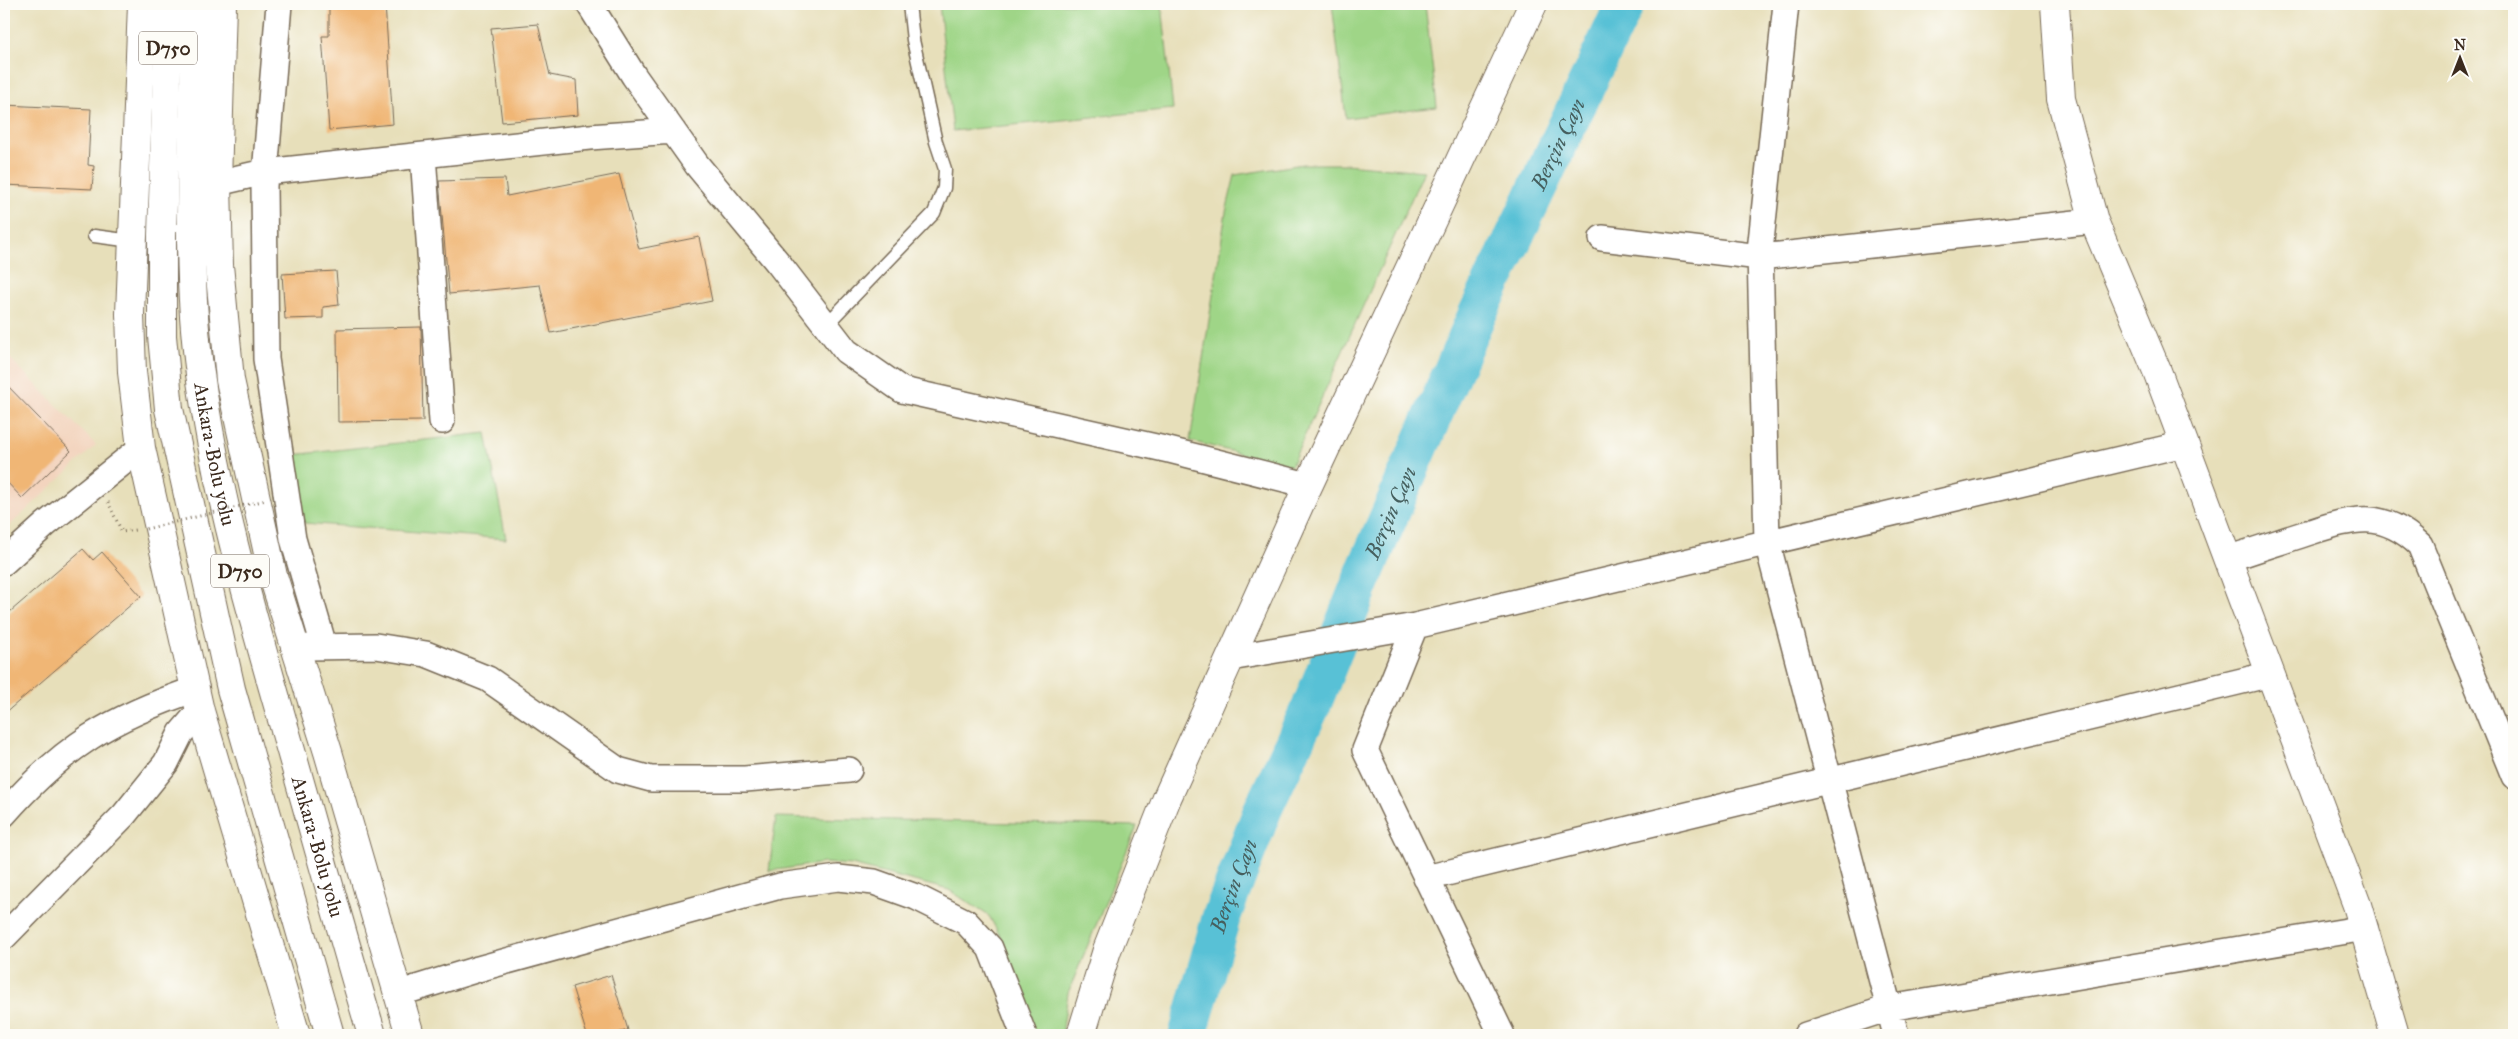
<svg xmlns="http://www.w3.org/2000/svg" width="2518" height="1039" viewBox="0 0 2518 1039" font-family="'IM FELL Great Primer',serif">
<style>
.built{fill:#f3d4be}
.green{fill:#9fd587;stroke:#6d8052}
.lines{fill:none;stroke-linecap:round;stroke-linejoin:round}
.river{stroke:#59c1d6;stroke-width:39}
.building{fill:#f0b674}
.service-casing{stroke:#776955;stroke-width:15}
.minor-casing{stroke:#776955;stroke-width:28}
.tertiary-casing{stroke:#776955;stroke-width:30}
.trunk-casing{stroke:#776955;stroke-width:30}
.path{stroke:#776955;stroke-width:3;stroke-dasharray:1 4;stroke-linecap:butt}
.service{stroke:#fff;stroke-width:12}
.minor{stroke:#fff;stroke-width:25}
.tertiary{stroke:#fff;stroke-width:28}
.trunk{stroke:#fff;stroke-width:28}
.path-bridge{stroke:#776955;stroke-width:3;stroke-dasharray:1 4;stroke-linecap:butt}
.labels{text-anchor:middle;dominant-baseline:central;stroke-width:5;stroke-linejoin:round;paint-order:stroke}
.shield{fill:#fdfcf7;stroke:#75695f;stroke-width:1}
.shield-label{font-size:19px;font-weight:bold;fill:#3b2a1e}
.street-label{font-size:20px;fill:#3b2a1e;stroke:#fdfcf7}
.water-label{font-size:21px;font-style:italic;fill:#465f5e;stroke:#fdfcf7}
</style>
<rect width="100%" height="100%" fill="#fdfcf7"/>
<filter id="ink" filterUnits="userSpaceOnUse"><feTurbulence type="fractalNoise" baseFrequency=".02" numOctaves="2"/><feDisplacementMap in="SourceGraphic" scale="10" xChannelSelector="R" yChannelSelector="G"/><feConvolveMatrix kernelMatrix="1 2 1 2 8 2 1 2 1" color-interpolation-filters="sRGB"/></filter>
<filter id="wash" filterUnits="userSpaceOnUse"><feTurbulence type="fractalNoise" baseFrequency=".0096" numOctaves="4" result="noise"/><feDisplacementMap in="SourceGraphic" scale="20" xChannelSelector="R" yChannelSelector="G"/><feGaussianBlur stdDeviation="1.12" result="paint"/><feColorMatrix in="noise" values="0 0 0 0 0 0 0 0 0 0 0 0 0 0 0 0 0 1.4 0 .05"/><feComposite in="paint" operator="in"/></filter>
<g filter="url(#wash)">
<rect width="100%" height="100%" fill="#e7dfba"/>
<path class="built" d="M4 352 96 445 4 531Z"/>
<path class="green" d="M939 4H1162L1173 109 953 131Z
M1332 4H1425L1437 107 1346 118Z
M1303 164H1345L1424 171 1291 466 1190 441 1226 212 1235 175Z
M486 433 506 539 304 523 293 455Z
M776 817 1137 826 1068 993 1062 1035H1034L1020 1011 1004 943 989 916 949 890 852 865 824 863 769 871Z"/>
<g class="lines">
<path class="river" id="s1" d="M1188 1035 1221 918 1263 809 1313 702 1367 567 1476 317 1625 4"/>
</g>
<g id="blocks">
<path class="building" d="M329 4H385L393 124 329 130 322 36H329Z
M538 24 550 75 576 80 578 115 502 122 491 28Z
M4 105 91 109 88 165 94 166 92 189 4 185Z
M619 174 639 249 699 237 712 301 551 333 540 285 449 294 439 181 505 179 507 196Z
M336 271 339 305 323 307V318L285 319 282 274Z
M421 327 423 421 338 422 337 329Z
M4 382 71 451 22 498 4 479Z
M83 549 93 560 102 552 141 596 4 714V617Z
M611 975 628 1030 610 1035H587L572 987Z"/>
</g>
</g>
<g filter="url(#ink)">
<use href="#blocks" fill-opacity="0" stroke="#776955" stroke-width="1"/>
<g class="lines">
<defs>
<path id="service" d="M94 236 132 241
M826 325 934 213 944 188 945 169 936 142 913 40 909 4"/>
<path id="minor" d="M279 4 264 186 266 359 293 539 324 646
M589 4 634 76 697 165 779 264 846 351 902 390 1169 450 1308 485
M1786 4 1760 251 1767 542 1896 1035
M423 155 442 421
M217 183 265 172 590 137 673 131
M1602 238 1760 257 2094 221
M2227 559C2253 551 2279 542 2304 534 2351 519 2380 507 2420 545L2514 776
M4 562 46 524 141 448
M1415 626 1365 750 1502 1035
M308 647 376 646 426 654 488 679 618 770 651 779H745L849 770
M1230 658 1415 626 2184 444
M4 814C64 746 110 718 196 689
M1426 878 2271 674
M4 937 124 815 166 763 181 733 200 711
M397 994 478 969 780 886 838 878 874 882 916 897 966 922 990 948 1024 1035
M1806 1035 1889 1008 2365 928"/>
<path id="tertiary" d="M2055 4 2061 99 2094 221 2157 371 2357 905 2395 1035
M1081 1035 1107 950 1167 798 1302 499 1533 4"/>
<g id="trunk">
<path d="M142 4 130 314 132 372 141 448 200 711 296 1035"/>
<path d="M169 4 162 235V336L169 409 231 689 330 1035"/>
<path id="s2" d="M196 4C195 126 183 252 200 374 217 496 251 612 285 730 314 831 342 934 372 1035"/>
<path d="M222 4 217 183 219 265 230 380 273 576 328 752 410 1035"/>
</g>
</defs>
<use href="#service" class="service-casing"/>
<use href="#minor" class="minor-casing"/>
<use href="#tertiary" class="tertiary-casing"/>
<use href="#trunk" class="trunk-casing"/>
<path class="path" d="M108 502 122 532 135 530"/>
<use href="#service" class="service"/>
<use href="#minor" class="minor"/>
<use href="#tertiary" class="tertiary"/>
<use href="#trunk" class="trunk"/>
<path class="path-bridge" d="M146 529 266 500"/>
</g>
</g>
<g class="labels">
<g class="shield">
<rect x="139" y="31.5" width="58" height="33" rx="4"/>
<rect x="211" y="554.5" width="58" height="33" rx="4"/>
</g>
<g class="shield-label">
<text x="168" y="48">D750</text>
<text x="240" y="571">D750</text>
</g>
<g class="street-label">
<text stroke="none"><textPath href="#s2" startOffset="452">Ankara-Bolu yolu</textPath></text>
<text stroke="none"><textPath href="#s2" startOffset="858">Ankara-Bolu yolu</textPath></text>
</g>
<g class="water-label">
<text stroke="none"><textPath href="#s1" startOffset="966">Berçin Çayı</textPath></text>
<text stroke="none"><textPath href="#s1" startOffset="561">Berçin Çayı</textPath></text>
<text stroke="none"><textPath href="#s1" startOffset="156">Berçin Çayı</textPath></text>
</g>
</g>
<rect width="2518" height="1039" fill="none" stroke="#fdfcf7" stroke-width="20"/>
<g transform="translate(2460 58)" stroke="#fdfcf7" stroke-width="4" paint-order="stroke">
<path d="M0-4L9 19L0 12L-9 19Z" fill="#3b2a1e"/>
<text y="-8" font-size="14" font-weight="bold" text-anchor="middle" fill="#3b2a1e">N</text>
</g>
</svg>
